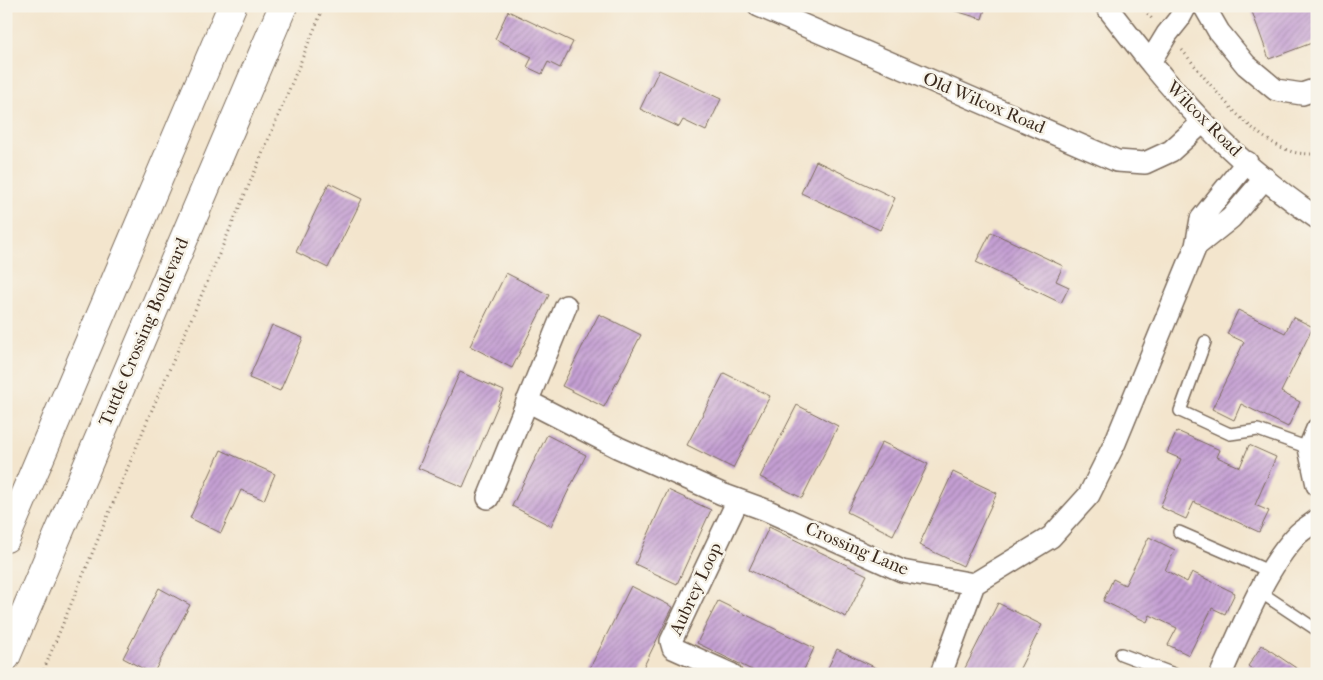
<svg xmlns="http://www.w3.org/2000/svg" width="1323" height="680" viewBox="0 0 1323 680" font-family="'IM FELL French Canon',serif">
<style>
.building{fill:url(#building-hatch)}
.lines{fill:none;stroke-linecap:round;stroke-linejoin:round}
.lane-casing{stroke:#7b6b5b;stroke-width:14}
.street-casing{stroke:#7b6b5b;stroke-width:24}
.secondary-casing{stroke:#7b6b5b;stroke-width:30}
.path{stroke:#7b6b5b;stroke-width:3;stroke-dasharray:1 4;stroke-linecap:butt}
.lane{stroke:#fff;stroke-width:11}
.street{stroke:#fff;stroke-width:21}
.secondary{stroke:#fff;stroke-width:28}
.labels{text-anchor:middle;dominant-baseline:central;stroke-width:5;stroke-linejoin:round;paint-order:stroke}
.street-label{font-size:18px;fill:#3b2a1e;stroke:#f7f3e8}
</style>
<defs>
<pattern id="building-hatch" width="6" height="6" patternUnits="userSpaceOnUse" patternTransform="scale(1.25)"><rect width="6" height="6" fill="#c49fd3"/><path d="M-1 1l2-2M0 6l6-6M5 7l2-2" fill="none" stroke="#a082ab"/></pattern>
</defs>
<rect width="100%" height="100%" fill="#f7f3e8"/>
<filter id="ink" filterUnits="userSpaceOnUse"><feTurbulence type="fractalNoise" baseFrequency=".02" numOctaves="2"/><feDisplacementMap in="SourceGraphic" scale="10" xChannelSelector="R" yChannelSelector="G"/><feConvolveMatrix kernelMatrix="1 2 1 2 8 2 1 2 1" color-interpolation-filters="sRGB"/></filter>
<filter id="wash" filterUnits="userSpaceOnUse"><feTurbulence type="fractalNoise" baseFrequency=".0096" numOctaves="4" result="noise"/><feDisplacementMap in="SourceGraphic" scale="20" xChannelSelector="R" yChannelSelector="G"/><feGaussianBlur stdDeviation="1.12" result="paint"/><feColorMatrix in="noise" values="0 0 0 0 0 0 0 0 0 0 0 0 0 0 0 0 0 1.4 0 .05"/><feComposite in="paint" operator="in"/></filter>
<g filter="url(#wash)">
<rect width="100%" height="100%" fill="#f3e5cd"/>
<g id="blocks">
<path class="building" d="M939 6H986L982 19Z
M1250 6H1317V41L1269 59Z
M508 11 573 42 560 68 548 62 542 74 527 67 532 57 495 39Z
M659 70 721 99 706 131 683 120 679 127 640 109Z
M816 161 895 198 880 230 801 193Z
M329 183 362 199 328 268 296 252Z
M991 232 1063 266 1056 281 1069 287 1061 303 976 262Z
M506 273 549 295 512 368 470 346Z
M1238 310 1285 333 1293 317 1313 327 1281 392 1300 402 1288 427 1241 404 1234 420 1212 409 1244 342 1227 334Z
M599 314 641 335 604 407 562 386Z
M272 325 303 338 280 391 249 378Z
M460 372 504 391 463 487 418 468Z
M724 373 770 396 733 468 687 445Z
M797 405 838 426 802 498 760 477Z
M1177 431 1220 450 1217 457 1240 467 1249 445 1276 457 1255 505 1269 511 1259 532 1194 502 1186 519 1160 507 1181 459 1167 453Z
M547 435 586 455 551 526 512 506Z
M882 442 928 464 893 535 847 512Z
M221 450 275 474 264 500 241 490 221 533 190 518Z
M953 472 997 493 963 566 919 545Z
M668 490 711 510 677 584 635 564Z
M769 527 867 575 846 617 749 570Z
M1149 537 1175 550 1165 570 1187 582 1192 572 1235 593 1225 614 1212 608 1189 655 1168 645 1177 628 1150 615 1147 622 1103 601 1113 579 1125 585Z
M631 586 673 607 640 674H587Z
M159 588 190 605 153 674 123 658Z
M718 601 814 648 802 674H760L697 643Z
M998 603 1042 625 1017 674H962Z
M1262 645 1305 674H1259L1248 666Z
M837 649 889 674H825Z"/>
</g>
</g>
<g filter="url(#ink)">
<use href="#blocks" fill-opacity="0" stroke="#7b6b5b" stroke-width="1"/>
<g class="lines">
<defs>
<path id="lane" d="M1205 342 1180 411 1230 434 1258 430 1309 448
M1179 532 1271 572
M1260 592 1317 630
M1121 654 1174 674"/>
<path id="street" d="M759 6 1117 161 1145 163 1171 151 1203 122
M1106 6C1137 46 1167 85 1202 121 1236 157 1276 190 1317 218
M1204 6 1219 32 1246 65 1276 90 1302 94 1317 89
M1150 62 1167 34 1179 19 1186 6
M1196 246 1231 218 1265 178
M527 401 619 448 722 494 766 510 902 571 974 584 1051 537 1089 495 1115 443 1196 246 1201 219 1247 162
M1317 429 1309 448 1317 485
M488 498 566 306
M731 674 673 648 671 641 738 500
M941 674 974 584
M1221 674C1241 630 1265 568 1298 534 1303 529 1311 525 1317 520"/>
<path id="secondary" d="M6 538 232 6
M6 657 283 6"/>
</defs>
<use href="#lane" class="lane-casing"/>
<use href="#street" class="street-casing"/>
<use href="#secondary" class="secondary-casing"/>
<path class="path" d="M1141 6 1153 20
M1182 50C1210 84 1248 136 1290 151 1298 154 1308 154 1317 154
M42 674 148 419 258 164 324 6"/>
<use href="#lane" class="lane"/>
<use href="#street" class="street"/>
<use href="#secondary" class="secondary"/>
</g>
</g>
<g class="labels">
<g class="street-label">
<text transform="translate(984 103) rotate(23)">Old Wilcox Road</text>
<text transform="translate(1204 119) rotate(45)">Wilcox Road</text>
<text transform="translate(144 332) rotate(-67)">Tuttle Crossing Boulevard</text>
<text transform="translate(857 549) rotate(23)">Crossing Lane</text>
<text transform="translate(696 589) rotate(-65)">Aubrey Loop</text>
</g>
</g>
<rect width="1323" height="680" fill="none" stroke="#f7f3e8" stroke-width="25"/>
</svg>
